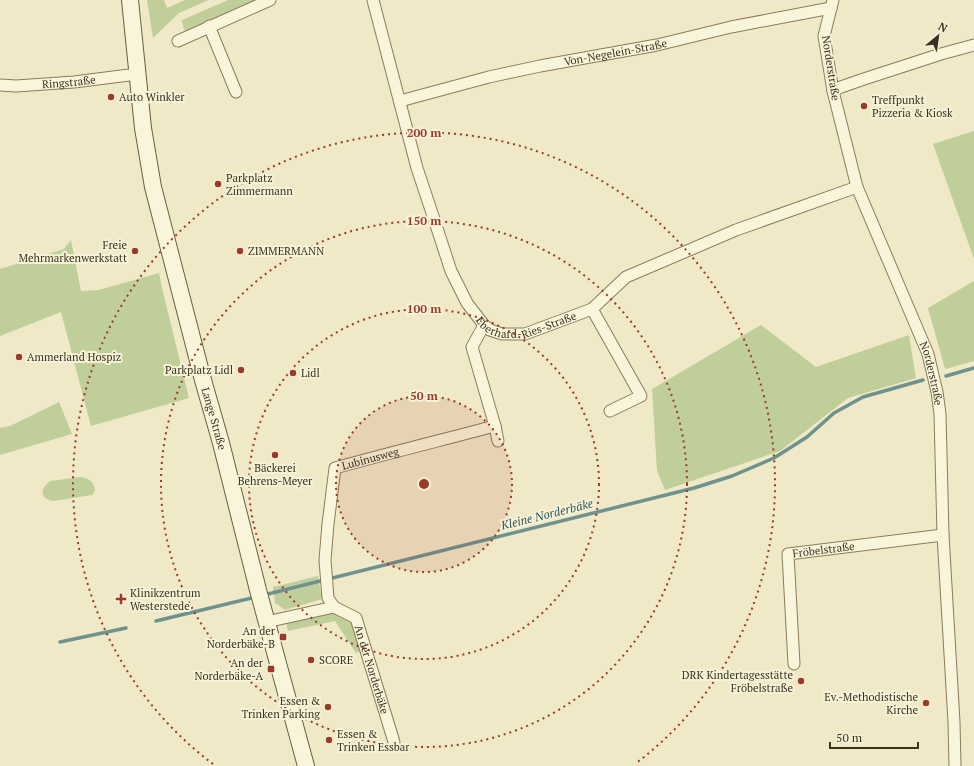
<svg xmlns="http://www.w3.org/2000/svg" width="974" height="766" viewBox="0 0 974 766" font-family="'PT Serif',serif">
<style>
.green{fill:#c0ce9a}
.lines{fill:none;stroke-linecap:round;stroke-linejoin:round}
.stream{stroke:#6e928e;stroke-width:3.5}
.street-casing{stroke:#8b7c5c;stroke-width:13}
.secondary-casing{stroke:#6d5d3f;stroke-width:18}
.street{stroke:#f9f5da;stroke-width:11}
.secondary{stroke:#f9f5da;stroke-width:16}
.ring{fill:none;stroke:#9b3a2b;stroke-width:2;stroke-dasharray:2 4}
.poi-dot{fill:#9b3a2b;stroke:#f6f2d7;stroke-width:1.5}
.labels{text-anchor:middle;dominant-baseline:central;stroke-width:4;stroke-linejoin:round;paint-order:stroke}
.street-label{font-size:11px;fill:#3b3120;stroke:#f6f2d7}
.poi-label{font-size:11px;fill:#3b3120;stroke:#f6f2d7;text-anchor:start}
.water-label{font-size:12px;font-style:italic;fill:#2f575b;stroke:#f6f2d7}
.centre{fill:#9b3a2b;stroke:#f6f2d7;stroke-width:2}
.ring-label{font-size:12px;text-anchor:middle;font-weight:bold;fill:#9b3a2b;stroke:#f6f2d7;stroke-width:4;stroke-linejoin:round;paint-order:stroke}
</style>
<rect width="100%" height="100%" fill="#efe9c7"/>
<path class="green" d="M147 0H164L167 8 185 0H209L179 13 153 38Z
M228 0H259L186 33 183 26 182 20Z
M974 131V259L933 144Z
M71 240 81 291 99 290 159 273 162 288 189 398 91 426 61 312 0 336V269L64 249Z
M974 281V361L945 369 928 308Z
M761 325 816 367 909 335 916 378 848 398 780 451 665 490 657 471 652 389Z
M59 402 72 434 0 455V428L10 426Z
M80 477C89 478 94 482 95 490L92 495 54 501C39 499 40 489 50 481Z
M318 576 322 599 285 610 275 603 273 587Z
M334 612 352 622 360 651 356 653 335 621 288 631 286 621Z"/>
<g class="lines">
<path class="stream" d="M946 376 974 368
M264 595 694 488 732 476 774 458 807 437 834 413 863 397 923 380
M156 621 256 597
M60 642 126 628"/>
<defs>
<g id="street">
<path id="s1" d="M373 0 417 168 435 222 451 271 467 303 484 325 490 330 502 334H525L592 309 626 277 736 230 857 187"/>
<path id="s2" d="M833 0 824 36 833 91 857 187 928 354 937 392 940 414 943 535 954 722 955 766"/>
<path d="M209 26 236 92"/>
<path d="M178 41 270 0"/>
<path id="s3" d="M0 85 16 86 74 82 137 74"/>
<path d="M833 91 841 87 864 79 941 54 974 45"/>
<path id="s4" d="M400 101 489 77 540 66 657 45 731 27 831 8"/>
<path d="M592 309 641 396 610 411"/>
<path d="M495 426 498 441"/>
<path id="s5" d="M334 607 328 598 325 560 328 524 335 468C389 453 442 440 495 426L472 347 484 325"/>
<path id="s6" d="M266 622 334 607 356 618 394 742"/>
<path id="s7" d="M794 664 788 554 943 535"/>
</g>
<g id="secondary">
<path id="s8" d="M130 0 143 128 153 187 203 380 221 443 258 590 306 766"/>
</g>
</defs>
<use href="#street" class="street-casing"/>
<use href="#secondary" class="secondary-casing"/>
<use href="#street" class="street"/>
<use href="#secondary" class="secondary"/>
</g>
<circle cx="424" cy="484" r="88" fill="#9b3a2b" fill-opacity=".12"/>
<g class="ring">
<circle cx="424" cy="484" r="88"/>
<circle cx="424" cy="484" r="175"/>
<circle cx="424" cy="484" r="263"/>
<path d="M213 764A351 351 0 1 1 635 764"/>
</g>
<g class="poi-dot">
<circle cx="111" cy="97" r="4"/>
<circle cx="864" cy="106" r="4"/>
<circle cx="218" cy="184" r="4"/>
<circle cx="135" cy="251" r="4"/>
<circle cx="240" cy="251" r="4"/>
<circle cx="19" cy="357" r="4"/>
<circle cx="241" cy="370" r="4"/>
<circle cx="293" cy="373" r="4"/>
<circle cx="275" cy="455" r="4"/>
<path d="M119 593h4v4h4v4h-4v4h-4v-4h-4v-4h4z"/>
<rect x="279" y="633" width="8" height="8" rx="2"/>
<circle cx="311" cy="660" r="4"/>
<rect x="267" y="665" width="8" height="8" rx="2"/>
<circle cx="801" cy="681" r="4"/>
<circle cx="926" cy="703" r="4"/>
<circle cx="328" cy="707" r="4"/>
<circle cx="329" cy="740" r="4"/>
</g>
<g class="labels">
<g class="street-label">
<text stroke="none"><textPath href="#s4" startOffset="221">Von-Negelein-Straße</textPath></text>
<text transform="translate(831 68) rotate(81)">Norderstraße</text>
<text stroke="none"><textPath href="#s3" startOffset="69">Ringstraße</textPath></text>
<text stroke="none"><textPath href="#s1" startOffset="390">Eberhard-Ries-Straße</textPath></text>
<text stroke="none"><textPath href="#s2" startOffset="393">Norderstraße</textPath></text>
<text stroke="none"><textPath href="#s8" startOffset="428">Lange Straße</textPath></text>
<text stroke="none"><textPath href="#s5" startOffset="178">Lubinusweg</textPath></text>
<text stroke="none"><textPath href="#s7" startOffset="146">Fröbelstraße</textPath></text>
<text stroke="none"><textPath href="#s6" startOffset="148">An der Norderbäke</textPath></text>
</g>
<g class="poi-label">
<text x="119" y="97">Auto Winkler</text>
<text x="872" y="100">Treffpunkt<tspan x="872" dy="13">Pizzeria &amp; Kiosk</tspan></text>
<text x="226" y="178">Parkplatz<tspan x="226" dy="13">Zimmermann</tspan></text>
<text x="127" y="245" text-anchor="end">Freie<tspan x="127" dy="13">Mehrmarkenwerkstatt</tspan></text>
<text x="248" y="251">ZIMMERMANN</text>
<text x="27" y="357">Ammerland Hospiz</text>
<text x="233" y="370" text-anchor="end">Parkplatz Lidl</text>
<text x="301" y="373">Lidl</text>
<text x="275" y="468" text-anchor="middle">Bäckerei<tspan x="275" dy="13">Behrens-Meyer</tspan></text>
<text x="130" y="593">Klinikzentrum<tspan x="130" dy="13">Westerstede</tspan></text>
<text x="275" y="631" text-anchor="end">An der<tspan x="275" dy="13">Norderbäke-B</tspan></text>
<text x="319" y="660">SCORE</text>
<text x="263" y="663" text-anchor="end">An der<tspan x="263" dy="13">Norderbäke-A</tspan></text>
<text x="793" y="675" text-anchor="end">DRK Kindertagesstätte<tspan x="793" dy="13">Fröbelstraße</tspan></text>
<text x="918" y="697" text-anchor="end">Ev.-Methodistische<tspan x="918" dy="13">Kirche</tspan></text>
<text x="320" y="701" text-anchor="end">Essen &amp;<tspan x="320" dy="13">Trinken Parking</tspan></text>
<text x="337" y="734">Essen &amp;<tspan x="337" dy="13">Trinken Essbar</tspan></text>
</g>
<g class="water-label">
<text transform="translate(547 514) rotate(-14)">Kleine Norderbäke</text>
</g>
</g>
<circle cx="424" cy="484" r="6" class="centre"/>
<g class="ring-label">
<text x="424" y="137">200 m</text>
<text x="424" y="225">150 m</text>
<text x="424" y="313">100 m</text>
<text x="424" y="400">50 m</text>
</g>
<g transform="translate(938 36) rotate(29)" stroke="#f6f2d7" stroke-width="3" paint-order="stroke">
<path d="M0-3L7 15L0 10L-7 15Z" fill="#3b3120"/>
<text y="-6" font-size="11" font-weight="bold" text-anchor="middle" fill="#3b3120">N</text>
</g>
<path d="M830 742v6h88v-6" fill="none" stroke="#3b3120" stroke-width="2"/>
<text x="836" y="742" font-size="12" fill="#3b3120" stroke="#f6f2d7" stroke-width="3" paint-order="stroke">50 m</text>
</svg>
